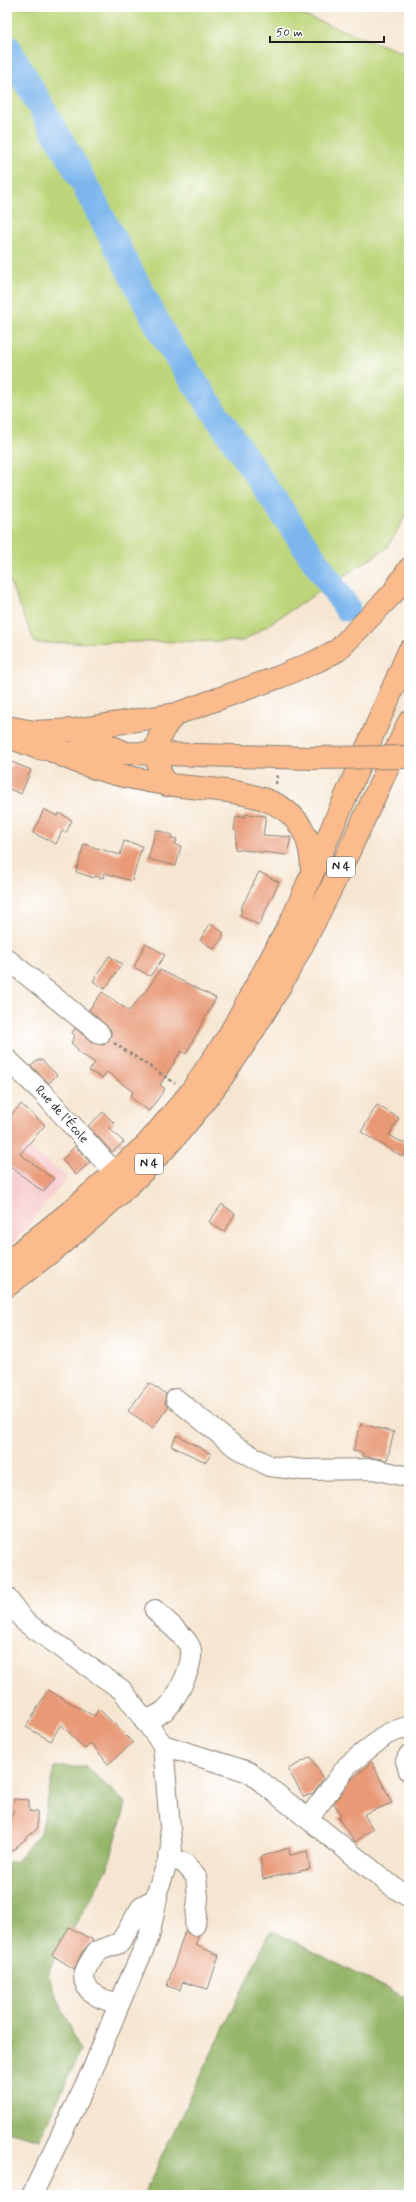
<svg xmlns="http://www.w3.org/2000/svg" width="416" height="2202" viewBox="0 0 416 2202" font-family="Mynerve,sans-serif">
<style>
.built{fill:#f7cfd1}
.green{fill:#bdd57a;stroke:#6c784b}
.forest{fill:#96b66a;stroke:#596943}
.lines{fill:none;stroke-linecap:round;stroke-linejoin:round}
.river{stroke:#7cb6ed;stroke-width:27}
.building{fill:#e89976}
.minor-casing{stroke:#898176;stroke-width:22}
.major-casing{stroke:#898176;stroke-width:24}
.highway-casing{stroke:#898176;stroke-width:24}
.path{stroke:#898176;stroke-width:2.5;stroke-dasharray:3 3;stroke-linecap:butt}
.minor{stroke:#fff;stroke-width:20}
.major{stroke:#fbbb8c;stroke-width:22}
.highway{stroke:#fbbb8c;stroke-width:22}
.major-bridge-casing{stroke:#898176;stroke-width:24;stroke-linecap:butt}
.major-bridge{stroke:#fbbb8c;stroke-width:22}
.labels{text-anchor:middle;dominant-baseline:central;stroke-width:4;stroke-linejoin:round;paint-order:stroke}
.shield{fill:#fff;stroke:#606060;stroke-width:1}
.shield-label{font-size:12px;font-weight:bold;fill:#1c1c1c}
.street-label{font-size:13px;fill:#1c1c1c;stroke:#fff}
</style>
<rect width="100%" height="100%" fill="#fff"/>
<filter id="ink" filterUnits="userSpaceOnUse"><feTurbulence type="fractalNoise" baseFrequency=".025" numOctaves="2"/><feDisplacementMap in="SourceGraphic" scale="8" xChannelSelector="R" yChannelSelector="G"/><feConvolveMatrix kernelMatrix="1 2 1 2 8 2 1 2 1" color-interpolation-filters="sRGB"/></filter>
<filter id="wash" filterUnits="userSpaceOnUse"><feTurbulence type="fractalNoise" baseFrequency=".012" numOctaves="4" result="noise"/><feDisplacementMap in="SourceGraphic" scale="16" xChannelSelector="R" yChannelSelector="G"/><feGaussianBlur stdDeviation="0.9" result="paint"/><feColorMatrix in="noise" values="0 0 0 0 0 0 0 0 0 0 0 0 0 0 0 0 0 1.4 0 .05"/><feComposite in="paint" operator="in"/></filter>
<g filter="url(#wash)">
<rect width="100%" height="100%" fill="#f6e6d1"/>
<path class="built" d="M7 1133 68 1177 7 1250Z"/>
<path class="green" d="M7 7H281L409 55V510L387 548 243 641 35 643 7 575Z"/>
<path class="forest" d="M54 1767H87L126 1804 107 1870 47 1974 80 2050 40 2140 7 2131V1862L16 1861 41 1832Z
M271 1930 409 2000V2195H143Z"/>
<g class="lines">
<path class="river" d="M7 47 77 170 166 340 347 608"/>
</g>
<g id="blocks">
<path class="building" d="M12 762 31 770 21 794 7 788V774Z
M44 809 57 816 59 813 72 820 66 833 62 831 56 844 33 833Z
M245 814 266 816 263 835 291 837 287 855 235 849 237 832 234 830 236 816 245 818Z
M156 830 172 835 171 838 177 839 175 845 181 846 176 866 148 859Z
M124 841 142 846 132 881 104 873 103 878 95 876 94 878 76 872 84 844 120 855Z
M259 872 279 882 259 925 240 916 242 910H240Z
M210 924 223 932V937L214 949 200 940Z
M146 943 165 955 150 976 134 967Z
M109 956 122 964 105 989 93 981Z
M160 970 216 998 189 1048 186 1054 181 1051 160 1085 165 1089 149 1111 130 1097 133 1092 107 1072 102 1078 89 1071 95 1063 77 1051 78 1049 71 1043 75 1036 72 1033 75 1028 93 1043 104 1045 111 1036V1030L88 1009 89 1010 102 992 129 1011 148 988Z
M38 1060H42L57 1075 49 1083 31 1066Z
M21 1104 45 1125 20 1154 54 1179 43 1192 10 1166 7 1170V1120Z
M377 1105 399 1118 389 1135 409 1146 403 1157 361 1132Z
M103 1112 114 1123 109 1128 124 1142 112 1152 88 1126Z
M75 1146 90 1162 76 1175 62 1160Z
M222 1204 235 1214 224 1232 209 1222Z
M149 1383 166 1394 165 1403 168 1407 153 1428 128 1411Z
M361 1424 394 1432 387 1460 362 1456 363 1453 353 1451Z
M177 1435 211 1454 206 1462 171 1446Z
M48 1690 94 1716 99 1709 133 1743 108 1764 91 1743 85 1749 61 1724 51 1741 26 1727Z
M311 1757 323 1779 313 1793 304 1797 288 1769Z
M372 1762 392 1803 364 1814 373 1829 355 1842 338 1818 341 1816 334 1803 352 1779Z
M14 1799 29 1800V1811L37 1812V1829L7 1855V1823L13 1813Z
M289 1848 290 1855 307 1851 310 1869 263 1879 260 1857Z
M69 1927 93 1940 82 1952 74 1969 52 1955Z
M185 1931 193 1936H199L195 1945 219 1955 208 1989 182 1982 180 1990 167 1986Z"/>
</g>
</g>
<g filter="url(#ink)">
<use href="#blocks" fill-opacity="0" stroke="#898176" stroke-width="1"/>
<g class="lines">
<defs>
<g id="minor">
<path d="M7 959 100 1034"/>
<path id="s1" d="M7 1059 43 1093 114 1172"/>
<path d="M176 1399 233 1445 269 1466 303 1470 373 1469 409 1477"/>
<path d="M7 1598 25 1622 122 1690 163 1745 249 1772 392 1886 409 1897"/>
<path d="M145 1722C151 1718 158 1715 164 1711 176 1702 198 1658 189 1645 183 1634 164 1620 155 1610"/>
<path d="M409 1755 406 1761 409 1771"/>
<path d="M308 1819 348 1765 387 1734 409 1726"/>
<path d="M169 1857 184 1863 196 1876 198 1898 195 1925"/>
<path d="M157 1898 142 1906 120 1943 97 1951C93 1957 87 1965 85 1972 79 1991 105 2003 120 2002L149 1937 157 1898V1892L172 1850 163 1745"/>
<path d="M32 2195 92 2071 120 2002"/>
</g>
<path id="major" d="M73 730 124 752
M7 736 38 748 91 756 127 753 311 758"/>
<path id="highway" d="M7 727 34 732 73 730 176 714 279 677 317 661 338 650 393 593 409 569
M53 751C88 769 127 778 166 784 228 794 311 784 312 870
M167 785C150 758 154 735 176 714
M7 1262 71 1211 147 1144 190 1093 228 1037 292 920 409 651
M7 1286C70 1238 132 1189 183 1128 283 1009 343 862 409 722"/>
</defs>
<use href="#minor" class="minor-casing"/>
<use href="#major" class="major-casing"/>
<use href="#highway" class="highway-casing"/>
<path class="path" d="M276 784 277 775
M114 1043 175 1083"/>
<use href="#minor" class="minor"/>
<use href="#major" class="major"/>
<use href="#highway" class="highway"/>
<defs>
<path id="major-bridge" d="M311 758 409 757"/>
</defs>
<use href="#major-bridge" class="major-bridge-casing"/>
<use href="#major-bridge" class="major-bridge"/>
</g>
</g>
<g class="labels">
<g class="shield">
<rect x="327" y="857" width="28" height="20" rx="3"/>
<rect x="135" y="1154" width="28" height="20" rx="3"/>
</g>
<g class="shield-label">
<text x="341" y="867">N 4</text>
<text x="149" y="1164">N 4</text>
</g>
<g class="street-label">
<text stroke="none"><textPath href="#s1" startOffset="78">Rue de l'École</textPath></text>
</g>
</g>
<rect width="416" height="2202" fill="none" stroke="#fff" stroke-width="24"/>
<path d="M270 36v6h114v-6" fill="none" stroke="#1c1c1c" stroke-width="2"/>
<text x="276" y="36" font-size="12" fill="#1c1c1c" stroke="#ffffff" stroke-width="3" paint-order="stroke">50 m</text>
</svg>
